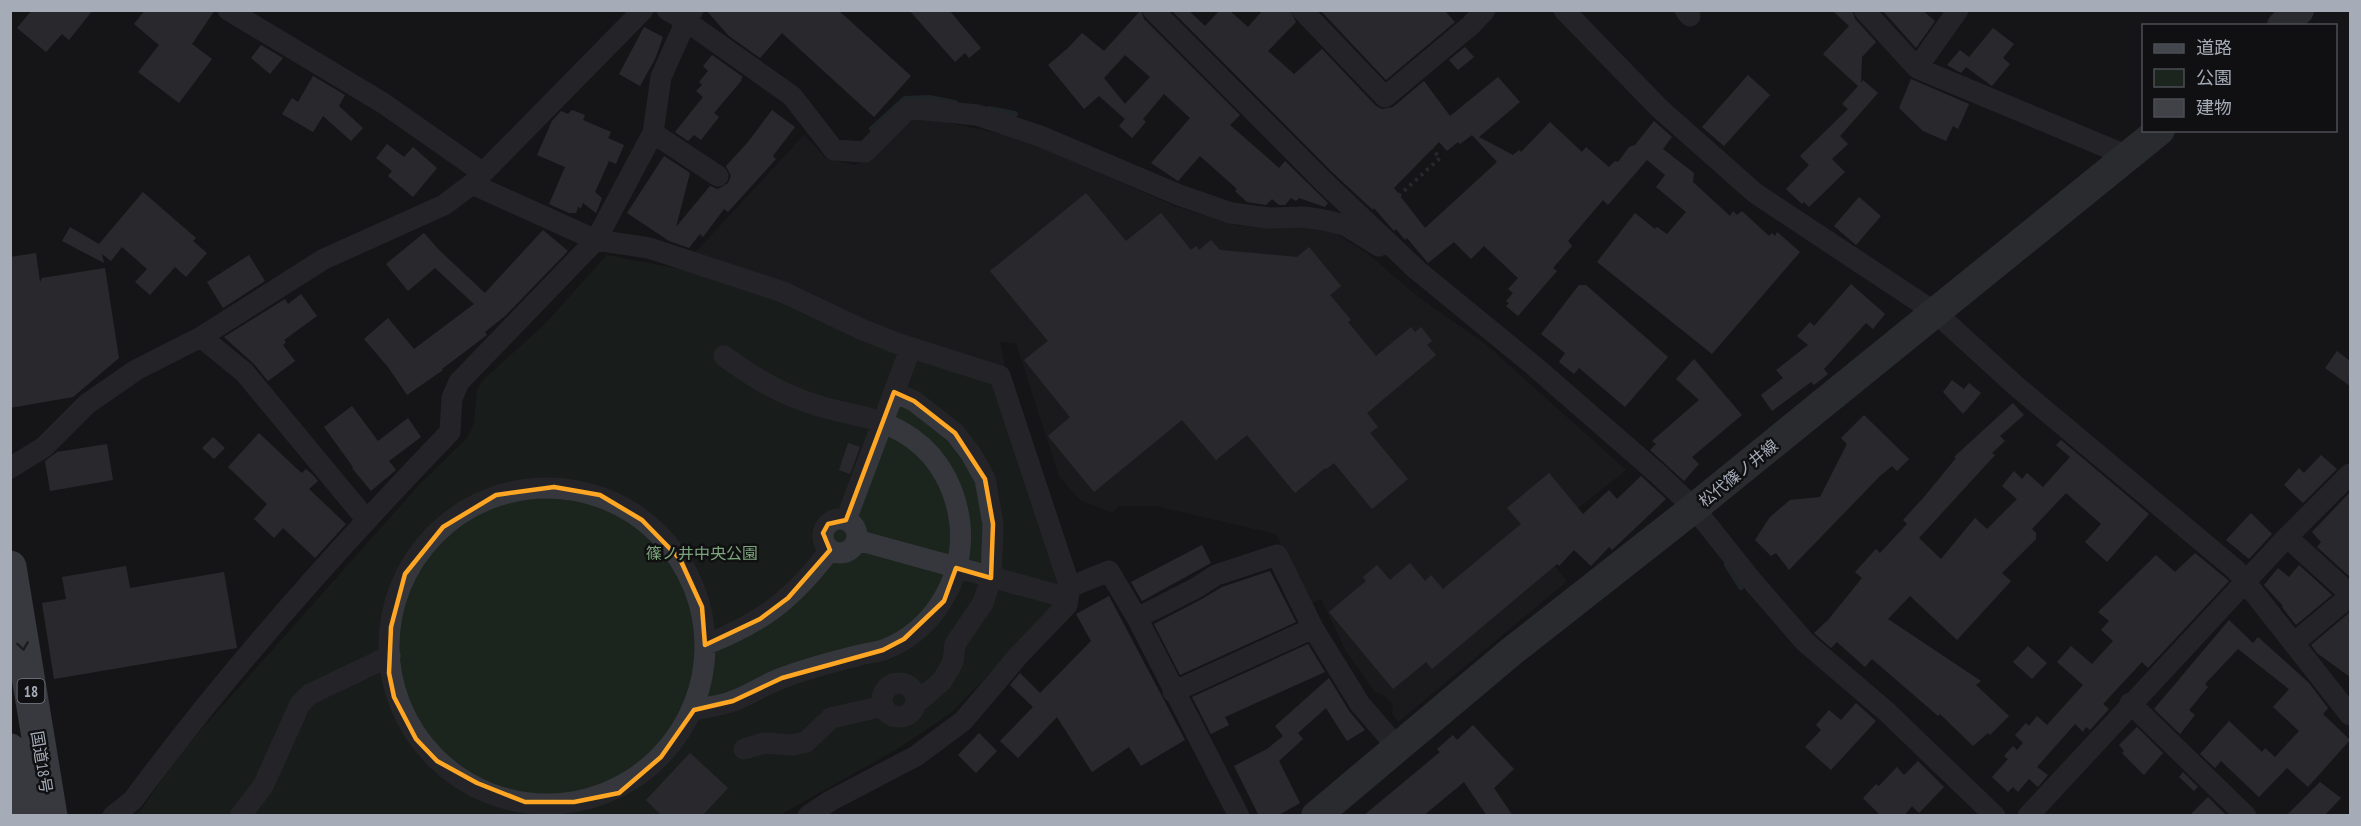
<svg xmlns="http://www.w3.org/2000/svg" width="2361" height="826" viewBox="0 0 2361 826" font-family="'PT Sans Narrow','Noto Sans JP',sans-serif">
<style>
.built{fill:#212124}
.green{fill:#1c251d}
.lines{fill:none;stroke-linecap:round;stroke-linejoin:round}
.stream{stroke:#2a353c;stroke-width:6}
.building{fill:#414247;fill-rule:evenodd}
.path{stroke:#3b3e43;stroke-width:4;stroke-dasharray:3 4.5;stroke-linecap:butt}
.street{stroke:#35373c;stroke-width:21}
.secondary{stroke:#43464c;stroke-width:30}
.highway{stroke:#61656d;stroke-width:33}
.oneway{stroke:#242529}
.marked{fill:none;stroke:#ffa724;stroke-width:4.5;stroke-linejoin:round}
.labels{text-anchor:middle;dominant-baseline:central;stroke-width:5;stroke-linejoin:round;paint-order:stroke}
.shield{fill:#101012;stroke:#787d86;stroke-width:1.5}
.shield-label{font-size:15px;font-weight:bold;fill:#a5acb8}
.street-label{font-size:16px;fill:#a5acb8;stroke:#101012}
.park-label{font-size:16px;fill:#7ba57b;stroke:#101012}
</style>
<rect width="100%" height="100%" fill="#151517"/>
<path class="built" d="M921 117 1038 142 1113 179 1174 206 1239 226 1294 222 1329 229 1368 254 1418 297 1484 343 1626 470 1535 542 1567 581 1398 722 1392 713 1393 704 1382 694 1375 692 1346 651 1321 599 1310 604 1276 534 1156 506H1118L1113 513 1080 500 1059 476 1016 343 1000 342 1005 367 912 343 694 254 804 135 827 159 855 165 869 159 906 120Z"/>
<path class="green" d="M607 255 690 271 778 299 999 381 1065 589 1050 611 951 713 897 749 780 815 133 816 141 810 178 756 418 486 467 438 474 423 477 389 483 380 545 324Z"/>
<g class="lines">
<path class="stream" d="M989 109 1015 114
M872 129 905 99 929 98 955 103
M1727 565 1741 587"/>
</g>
<path class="building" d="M32 10H93L69 40 62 34 46 52 17 28Z
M145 10H215L192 44 212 59 179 103 138 72 159 45 134 24Z
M706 10H838L911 76 874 117 782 33 760 58 729 36Z
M909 10H949L981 48 969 58 965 53 955 62Z
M1141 10 1144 19 1240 115 1230 125 1279 168 1285 161 1328 203 1325 207 1299 198 1296 201 1291 198 1285 205H1279L1272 199 1266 205 1247 202 1235 191 1237 189 1200 156 1178 181 1151 163 1190 118 1164 94 1143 119 1146 122 1132 138 1119 126 1125 119 1099 96 1084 109 1048 65 1068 48 1082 33 1104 51ZM1125 55 1150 77 1125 104 1104 78Z
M1171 10H1188L1205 26 1220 10H1229L1248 27 1263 10H1290L1296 22 1268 51 1294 74 1322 49 1376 106 1382 109 1393 107 1424 81 1450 116 1498 77 1520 102 1479 137 1513 155 1519 150 1521 152 1550 122 1582 152 1586 147 1609 167 1615 161 1618 162 1629 147 1635 145 1654 121 1672 137 1663 149 1694 173 1693 182 1730 216 1733 211 1737 215 1742 211 1769 236 1772 233 1775 236 1777 232 1800 252 1712 354 1597 262 1635 213 1655 229 1657 227 1667 234 1686 212 1656 187 1665 175 1647 160 1608 205 1603 200 1568 241 1572 246 1553 268 1557 271 1518 316 1506 306 1509 303 1506 301 1513 293 1508 289 1518 278 1484 246 1471 259 1454 242 1428 263 1407 238 1405 240 1396 229 1394 231 1374 208 1373 210 1333 173ZM1472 135 1497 162 1425 228 1394 188 1439 142 1447 151 1458 142 1460 144Z
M1320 10H1444L1455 22 1386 80Z
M1832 10H1852L1855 19 1876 42 1862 57 1861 83 1863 80 1878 93 1840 136 1848 144 1832 159 1845 172 1809 207 1804 202 1802 204 1786 189 1809 165 1800 156 1848 109 1842 104 1858 86 1823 54 1849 26Z
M1882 10H1922L1935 21 1916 48Z
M644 27 663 37 655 59 640 86 619 74Z
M1993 28 2014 44 2003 58 2010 64 1992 86 1966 67 1961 73 1947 65 1960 50 1969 57Z
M261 45 283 58 270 74 251 58Z
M1465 47 1474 57 1458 70 1449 60Z
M712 55 743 77 741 79 742 80 714 113 719 117 701 140 694 135 688 141 675 132 703 97 696 91 702 85 699 82 708 71 703 66Z
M1748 75 1770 95 1724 146 1702 127Z
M313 76 345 95 339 106 363 128 351 141 323 116 313 132 282 114 292 98 298 102Z
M1911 79 1969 104 1958 129 1953 126 1946 141 1923 131 1899 108Z
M572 110 585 115 583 120 611 132 608 138 624 145 616 164 609 161 595 192 602 198 596 213 583 203 581 208 578 207 576 213H569L549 204 565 167 537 155 552 121 561 111 568 114Z
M772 110 795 127 773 156 776 159 728 212 724 209 703 237 700 234 689 248 669 241 627 213 664 156 690 173 676 227 710 186 718 189 728 183 731 176 726 166 748 142Z
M387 144 404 157 413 147 437 168 413 197 388 176 392 171 376 158Z
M143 192 196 238 193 241 207 253 186 277 175 267 150 295 135 282 147 269 122 247 111 261 102 254 104 263 62 241 70 227 99 244Z
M1086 193 1126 241 1161 213 1191 250 1196 246 1199 250 1211 240 1220 250 1297 257 1309 247 1341 286 1330 295 1351 320 1348 322 1376 356 1411 327 1415 332 1421 327 1432 341 1427 345 1436 355 1367 413 1378 427 1370 433 1408 479 1372 509 1334 463 1326 469 1325 468 1295 493 1247 435 1216 460 1182 420 1094 492 1048 436 1070 417 1024 360 1048 341 990 271Z
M1859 197 1881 216 1856 245 1834 226Z
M543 230 568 251 505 316 485 332 487 335 442 369 443 370 407 395 388 367 364 339 388 318 414 349 474 304 435 268 408 291 386 264 424 233 439 250 485 293Z
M36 253 40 282 42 278 105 268 119 358 73 397 10 408V257Z
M249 255 265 281 223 308 207 282Z
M1851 284 1885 314 1873 329 1866 323 1824 369 1828 374 1814 385 1811 382 1772 411 1761 395 1783 378 1776 370 1808 345 1797 336 1810 322 1814 326Z
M1579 285H1586L1668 357 1625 407 1579 368 1574 374 1559 362 1565 353 1541 334Z
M301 294 317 316 284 340 286 342 283 345 295 361 268 381 254 364 224 337 285 299 288 304Z
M2337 351 2350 361V386L2325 368Z
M1694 359 1742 415 1692 457 1699 464 1684 481 1650 450 1656 444 1652 441 1699 400 1676 379Z
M1952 380 1964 389 1969 383 1981 393 1963 414 1943 392Z
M2013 403 2024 415 2000 436 2005 441 1992 453 1995 455 1919 538 1941 559 1975 518 1987 529 2017 499 2002 486 2014 471 2022 479 2027 473 2043 487 2070 457 2056 445 2061 440 2149 514 2107 562 2085 542 2101 524 2066 493 2032 529 2036 533V539L2002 573 2011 581 1957 640 1910 596 1888 619 1981 681 1976 685 2009 716 1990 735 1988 733 1973 746 1940 714 1938 716 1872 659 1865 667 1837 642 1831 648 1814 633 1828 620 1862 578 1855 572 1876 549 1880 553 1907 524 1903 520 1924 497 1956 458 1954 457Z
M352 406 378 441 408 418 421 437 389 461 396 470 371 491 352 468 353 467 324 427Z
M1864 415 1909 459 1897 471 1892 466 1880 476 1789 570 1776 553 1771 556 1755 540 1770 517 1790 500 1820 497 1847 444 1841 438Z
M259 433 296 468 302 473 306 469 313 475 318 481 309 489 346 524 315 558 283 528 274 538 254 519 267 504 228 467Z
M213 437 225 448 214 459 202 448Z
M848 443 860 447 850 474 839 470Z
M107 444 113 480 50 491 45 461 57 452Z
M2321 455 2337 469 2303 503 2284 485 2299 468 2304 473Z
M1549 473 1583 514 1609 490 1617 499 1641 476 1666 499 1612 550 1609 547 1591 566 1574 550 1559 566 1557 564 1432 669 1426 662 1393 689 1329 612 1366 581 1363 577 1377 565 1390 580 1410 563 1425 581 1431 575 1443 589 1521 524 1507 508Z
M2350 492V577L2317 547 2321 542 2312 532Z
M2251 513 2272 534 2249 559 2226 540Z
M1202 545 1211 563 1142 601 1131 582Z
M2195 553 2229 581 2148 668 2142 662 2103 704 2109 709 2090 730 2086 727 2083 732 2075 724 2037 767 2048 775 2038 787 2029 779 2018 792 2013 787 2008 792 1992 777 2008 759 2004 756 2013 746 2017 750 2023 743 2015 735 2026 723 2029 726 2037 716 2047 725 2083 685 2057 662 2071 646 2092 664 2113 641 2101 630 2109 621 2098 612 2156 555 2175 572Z
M2299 565 2332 595 2296 625 2282 607 2283 606 2264 585 2278 568 2289 577Z
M126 566 130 588 224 572 237 648 54 679 42 603 66 599 62 577Z
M1270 571 1296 622 1180 675 1154 624 1202 599 1222 587Z
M1109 596 1185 740 1141 766 1129 747 1092 772 1057 717 1018 758 1000 741 1033 707 1010 685 1020 673 1040 693 1091 641 1076 614Z
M2350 612V677L2317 653 2311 645Z
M2229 620 2253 643 2258 637 2309 683 2328 708 2323 714 2350 740 2308 787 2287 768 2259 797 2221 761 2215 768 2200 754 2229 721 2262 752 2265 748 2275 757 2299 731 2273 707 2289 689 2238 649 2205 684 2208 687 2189 710 2195 715 2180 734 2154 709Z
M1308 644 1325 672 1225 717 1229 725 1211 734 1192 697Z
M2028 646 2047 663 2032 679 2013 662Z
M1329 678 1349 711 1365 730 1347 741 1326 708 1298 733 1303 739 1279 761 1300 803 1277 816H1259L1234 766 1267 749 1283 736 1275 726Z
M1856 703 1876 721 1831 770 1805 747 1821 730 1816 725 1829 710 1841 720Z
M1473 725 1514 769 1494 788 1513 816H1487L1464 782 1423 816H1363L1440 752 1437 749 1453 735 1457 740Z
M2137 727 2163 753 2144 775 2122 753 2124 751 2119 745Z
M979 733 997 751 976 773 958 755Z
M690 753 728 788 702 816H662L646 800Z
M1918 761 1944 787 1919 813 1912 806 1904 816H1881L1863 798 1876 784 1879 786 1897 767 1904 775Z
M2183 772 2198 787 2194 791 2179 777Z
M2320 782 2341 798 2324 816H2286Z
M2208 797 2227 816H2189Z"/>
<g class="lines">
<path class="path" d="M1382 211 1440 158 1398 111"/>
<path class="street" d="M228 10 383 103 483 173
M667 10 686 21 792 96 834 150 865 152 907 110 916 109 977 115 1040 136 1179 195 1231 213 1269 218 1304 217 1324 220 1345 225 1379 246
M1153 10 1324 182 1417 270 1533 365 1657 473 1694 508 1753 582 1805 642 1887 712 1995 816
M1302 10 1385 97 1471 25 1485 10
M1564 10 1659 108 1755 193 1936 313 2016 386 2236 570 2350 715
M1685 10 1690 16
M1864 10 1917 68 2130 157
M1917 68 1958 10
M653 133 718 176
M472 184 596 240 649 248 783 292 861 329 896 343 1000 376 1070 587 1067 605 1019 655 963 721 916 756 830 801 808 816
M201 337 244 372 366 519
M894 392 914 401 955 433 971 454 985 479 993 524 991 578 983 603 955 644 953 662 942 681 921 699 916 700
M10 468 44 447 87 404 136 370 201 337 324 259 444 205 472 184 643 10
M389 646a158 158 0 1 1 316 0a158 158 0 1 1-316 0Z
M823 536a17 17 0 1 1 34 0a17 17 0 1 1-34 0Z
M846 520 908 355
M2287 537 2350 594
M857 540 1068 598
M1070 587 1109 571 1137 618 1239 816
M1137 618 1196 588 1216 575 1277 555 1313 628 1360 704 1397 747
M2294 643 2350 596
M705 645C763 622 792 600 830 550
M882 700a17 17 0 1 1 34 0a17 17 0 1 1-34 0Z
M1173 692 1313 628
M2130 703 2246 816
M693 710C706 707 720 706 733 701 750 695 765 684 782 678 806 669 832 662 856 656 865 653 874 653 883 650 934 631 965 578 960 524 956 491 941 459 913 439 880 415 853 417 816 405 782 395 752 377 724 356
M744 749 764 743 793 745 806 742 831 718 883 706
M113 816 133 800C228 671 339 547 450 432L452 398 459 382 596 240 653 133 661 77 686 21 693 10
M240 816 263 786 300 704 310 694 390 656
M2028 816 2287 537 2350 474"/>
<path class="secondary" d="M2282 26 2299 10
M1316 816 1512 651 1694 508 2160 130"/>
<path class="highway" d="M10 567 51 816
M10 750 22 816"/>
</g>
<defs><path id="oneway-chevron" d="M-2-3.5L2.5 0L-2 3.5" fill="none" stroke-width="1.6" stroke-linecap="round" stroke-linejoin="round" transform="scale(1.5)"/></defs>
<use class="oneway" href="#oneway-chevron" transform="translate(23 646) rotate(81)"/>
<path d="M0 0H2361V826H0ZM894 392 914 401 955 433 985 479 993 524 991 578 956 568 944 601 904 639 883 650 782 678 733 701 694 710 661 757 619 793 574 802H525L477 783 437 761 416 739 394 697 389 673 391 627 405 574 443 527 496 495 554 487 600 495 642 520 680 559 702 607 705 645 760 619 788 598 830 550 823 533 828 524 846 520Z" fill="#151517" fill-opacity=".55" fill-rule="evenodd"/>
<path class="marked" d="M894 392 914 401 955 433 985 479 993 524 991 578 956 568 944 601 904 639 883 650 782 678 733 701 694 710 661 757 619 793 574 802H525L477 783 437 761 416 739 394 697 389 673 391 627 405 574 443 527 496 495 554 487 600 495 642 520 680 559 702 607 705 645 760 619 788 598 830 550 823 533 828 524 846 520Z"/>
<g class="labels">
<rect class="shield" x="17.5" y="679" width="27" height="24" rx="4.5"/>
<g class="shield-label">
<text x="31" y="691">18</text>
</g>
<g class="street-label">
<text transform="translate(1738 473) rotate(-39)">松代篠ノ井線</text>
<text transform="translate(42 762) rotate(81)">国道18号</text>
</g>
<g class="park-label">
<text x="702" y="553">篠ノ井中央公園</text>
</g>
</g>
<rect width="2361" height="826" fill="none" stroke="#a5acb8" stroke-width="24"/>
<rect x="2142" y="24" width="195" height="108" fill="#101012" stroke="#4c4e54" stroke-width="1.5"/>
<rect x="2154" y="44" width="30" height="9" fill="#43464c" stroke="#4c4e54" stroke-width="1.5"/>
<text x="2196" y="54" font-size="18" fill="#a5acb8">道路</text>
<rect x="2154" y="69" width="30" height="18" fill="#1c251d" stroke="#4c4e54" stroke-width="1.5"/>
<text x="2196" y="84" font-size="18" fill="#a5acb8">公園</text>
<rect x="2154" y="99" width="30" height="18" fill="#414247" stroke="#4c4e54" stroke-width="1.5"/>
<text x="2196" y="114" font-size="18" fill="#a5acb8">建物</text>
</svg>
